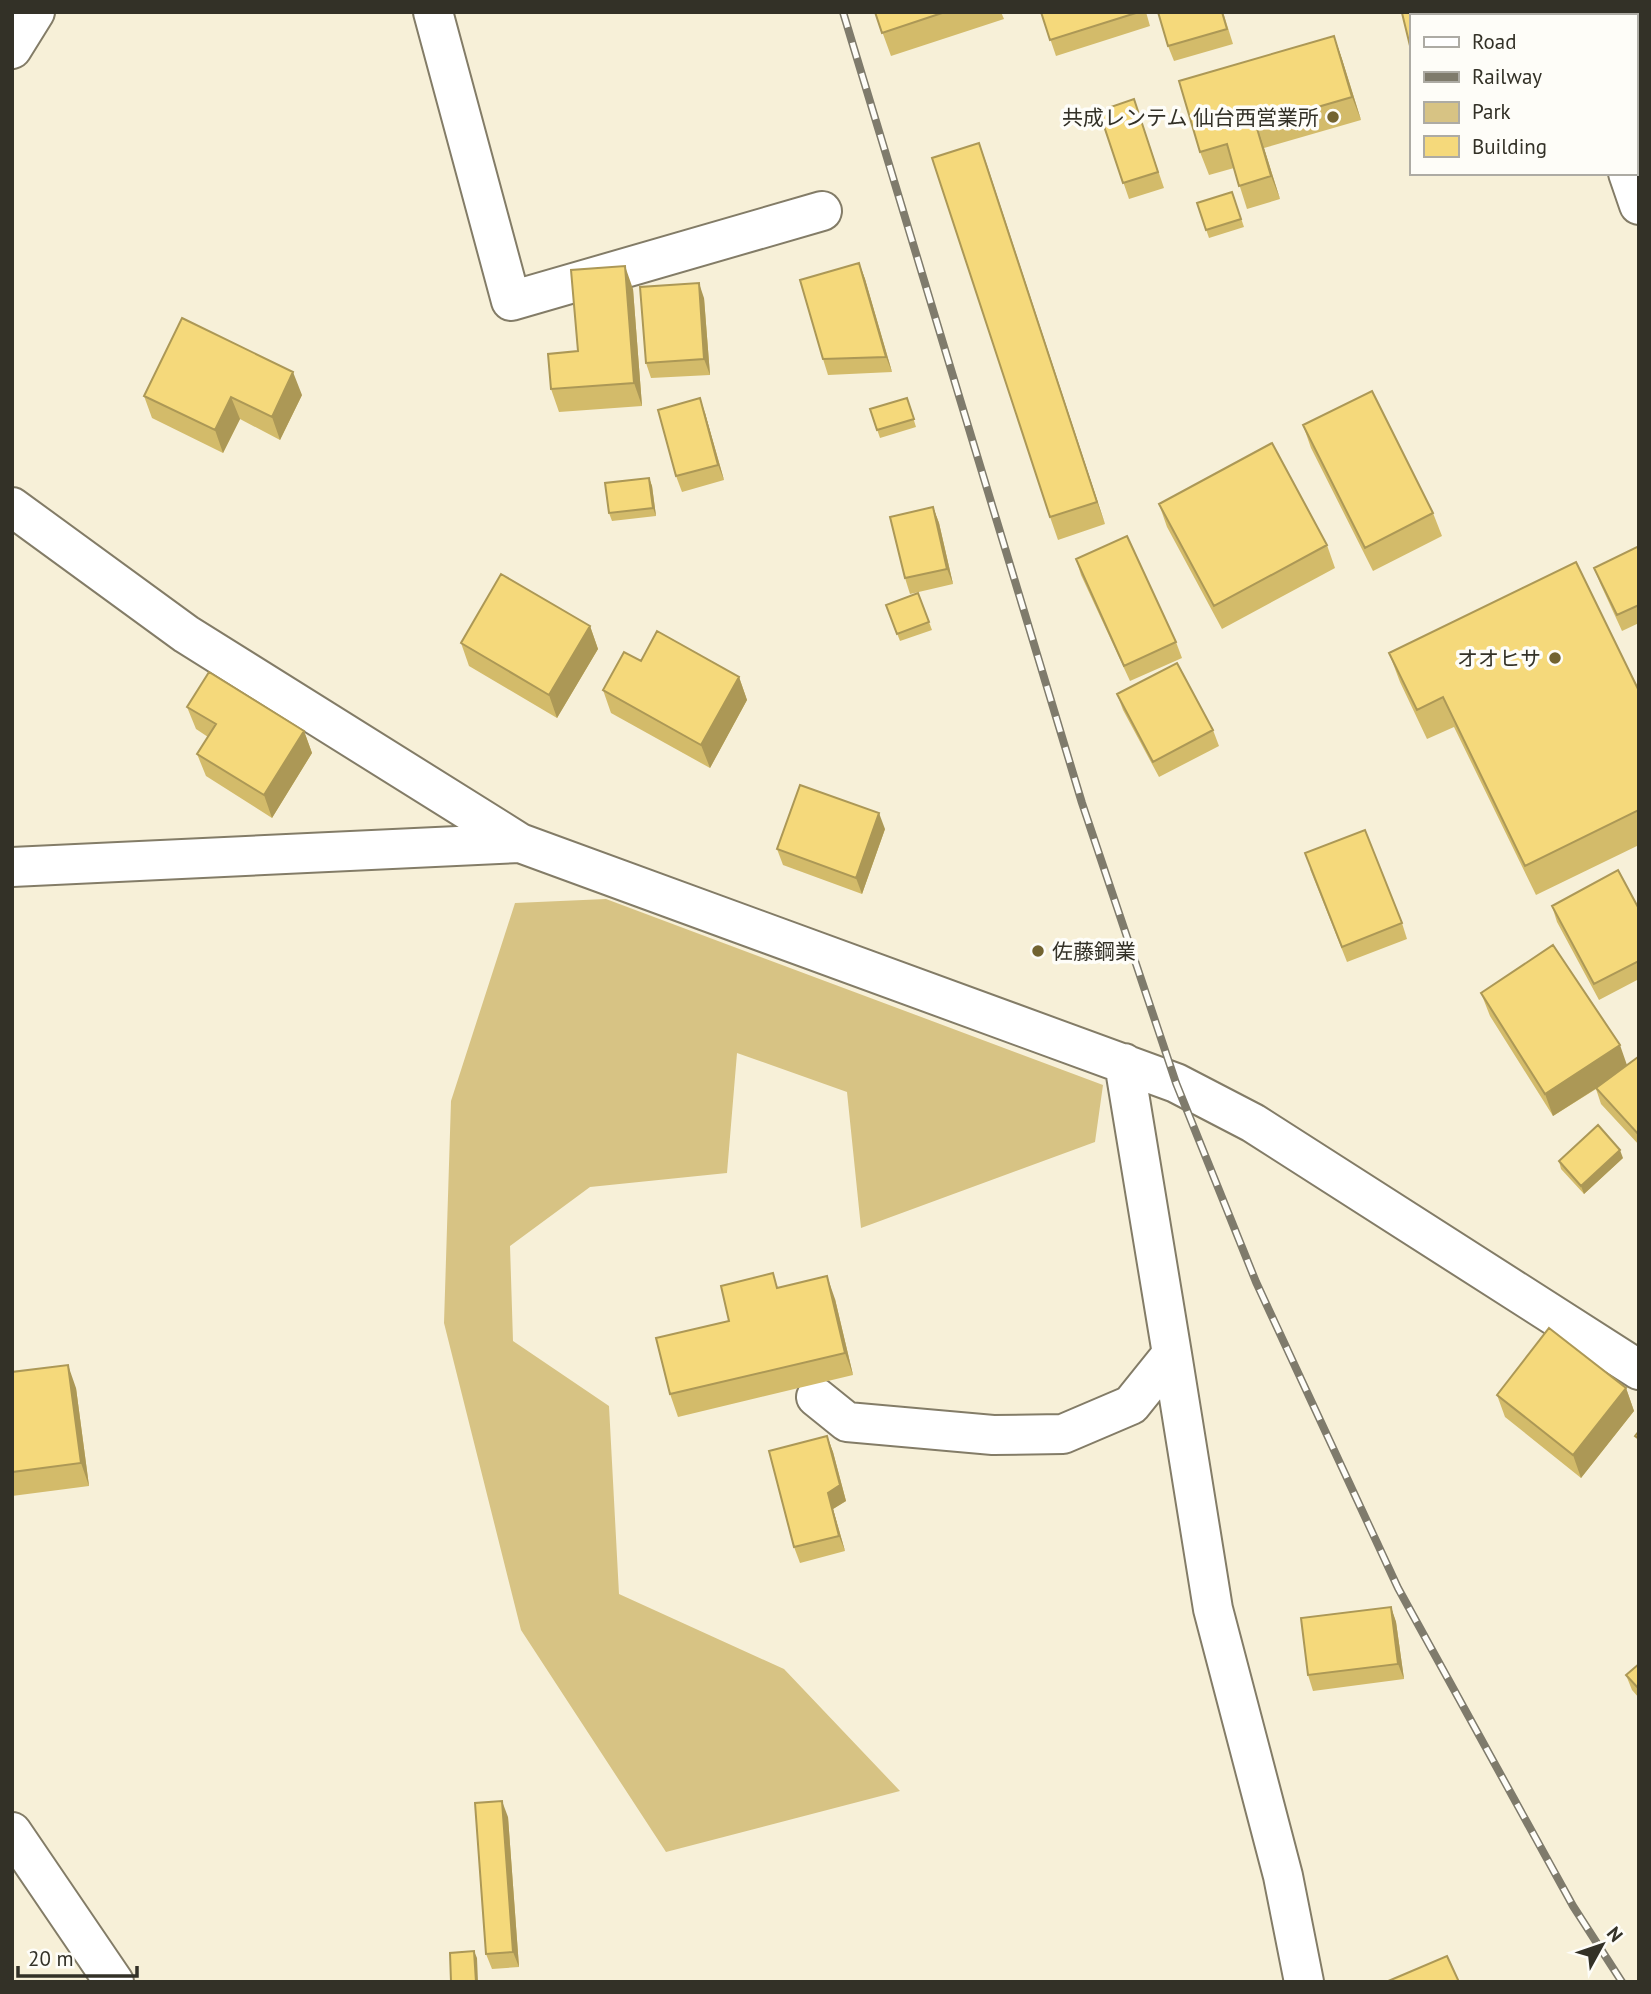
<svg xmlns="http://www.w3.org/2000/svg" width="1651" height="1994" viewBox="0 0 1651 1994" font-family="'PT Sans','Noto Sans JP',sans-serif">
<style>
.green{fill:#d7c384}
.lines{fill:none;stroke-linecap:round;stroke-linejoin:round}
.minor-casing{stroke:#837c67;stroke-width:42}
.highway-casing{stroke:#837c67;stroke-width:42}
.minor{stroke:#fff;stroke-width:38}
.highway{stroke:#fff;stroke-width:38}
.rail-casing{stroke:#7f7b6c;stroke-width:8}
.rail{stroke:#fefdf8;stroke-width:5;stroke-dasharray:16;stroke-linecap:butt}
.wall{fill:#d3bb6a}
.shaded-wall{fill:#ac9856}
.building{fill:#f5d97b;stroke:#ac9856;stroke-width:2}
.poi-dot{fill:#726330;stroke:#fefdf8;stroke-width:2.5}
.labels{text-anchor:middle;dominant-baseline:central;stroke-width:7;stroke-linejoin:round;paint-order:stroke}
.poi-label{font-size:21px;fill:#333127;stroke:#fefdf8;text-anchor:end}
</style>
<rect width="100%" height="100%" fill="#f7f0d8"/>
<path class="green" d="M606 899 1103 1085 1095 1142 861 1228 847 1092 737 1053 727 1173 590 1187 510 1246 513 1341 609 1406 619 1594 784 1669 900 1791 666 1852 521 1630 444 1323 451 1101 515 903Z"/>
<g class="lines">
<defs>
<path id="minor" d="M433 12 511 301 822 211
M12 49 35 12
M12 507 186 634 520 843 1176 1083 1253 1123 1639 1370
M12 867 520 843
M1172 1354 1213 1609 1283 1876 1304 1982
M816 1397 847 1422 993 1435 1063 1434 1131 1405 1172 1354 1124 1063
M12 1832 114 1982"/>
<path id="highway" d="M1576 12 1577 16
M1628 173 1639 205"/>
</defs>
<use href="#minor" class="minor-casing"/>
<use href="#highway" class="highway-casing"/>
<use href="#minor" class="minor"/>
<use href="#highway" class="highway"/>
<defs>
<path id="rail" d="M843 12 1082 803 1176 1083 1256 1282 1398 1588 1573 1906 1622 1982"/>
</defs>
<use href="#rail" class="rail-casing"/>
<use href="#rail" class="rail"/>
</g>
<path class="wall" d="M875 12H1001L1004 19 891 56Z
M1041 12H1146L1150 26 1056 56Z
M1223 12 1233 44 1174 61 1168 46Z
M1334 36 1342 59 1361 120 1264 148 1280 199 1247 209 1234 168 1209 175 1200 152Z
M1134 99 1164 188 1129 199 1099 111Z
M979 143 1105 524 1058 540 1050 517Z
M1232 192 1244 227 1209 238 1197 203Z
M859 263 865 279 892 372 828 375 823 359Z
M633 289 642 406 559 412 551 389 578 351Z
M704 298 710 375 651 378 646 363Z
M302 395 280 440 240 419 223 453 152 418 144 396Z
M907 398 916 427 880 438 870 409Z
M705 413 724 480 682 492 676 476Z
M1303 425 1433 513 1442 536 1373 571 1311 448Z
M649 478 652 486 656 516 612 521 609 513Z
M1159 504 1327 545 1335 568 1222 629 1167 527Z
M933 507 939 523 953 584 910 594 905 578Z
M1639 546V623L1622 631 1600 583 1594 568Z
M1076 559 1176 642 1182 658 1130 681 1081 575Z
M918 593 932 630 900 641 886 605Z
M590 626 598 649 557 718 469 666 461 643Z
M1389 653 1639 691V845L1536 895 1454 727 1427 739 1400 682Z
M641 661 739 677 747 700 710 768 611 713 603 690Z
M1117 694 1213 730 1219 746 1159 777 1123 710Z
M187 707 304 731 312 753 272 818 206 776 197 754 208 737 196 729Z
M885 829 862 894 783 865 777 849Z
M1310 869 1402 923 1407 939 1347 962Z
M1552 906 1639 909V979L1599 1000 1557 922Z
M1481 993 1627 1065 1639 1058V1145L1601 1104 1596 1089 1553 1116 1490 1016Z
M1623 1158 1584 1194 1561 1169 1559 1161Z
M778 1287 835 1299 853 1375 678 1417 670 1394 729 1321Z
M12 1372 76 1388 89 1486 12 1496Z
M1626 1388 1634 1411 1581 1478 1505 1417 1497 1395Z
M827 1436 833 1452 846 1501 833 1509 845 1551 800 1563 794 1547Z
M1391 1607 1396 1622 1404 1679 1313 1691 1308 1675Z
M1639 1664V1698L1632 1690 1626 1675Z
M508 1817 519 1967 492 1969 486 1954Z"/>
<path class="shaded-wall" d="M1334 36 1342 59 1361 120 1352 97Z
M1256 125 1264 148 1280 199 1271 176Z
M979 143 987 165 1105 524 1097 502Z
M859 263 865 279 892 372 886 357Z
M625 266 633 289 642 406 634 383Z
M699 283 704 298 710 375 704 359Z
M293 372 302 395 280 440 272 417Z
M231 397 240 419 223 453 215 430Z
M700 398 705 413 724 480 718 465Z
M649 478 652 486 656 516 653 508Z
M933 507 939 523 953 584 947 569Z
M590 626 598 649 557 718 549 695Z
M739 677 747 700 710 768 701 745Z
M304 731 312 753 272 818 264 795Z
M879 813 885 829 862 894 856 878Z
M1620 1045 1628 1068 1553 1116 1545 1094Z
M1620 1150 1623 1158 1584 1194 1581 1186Z
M827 1276 835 1299 853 1375 845 1353Z
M68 1365 76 1388 89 1486 81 1463Z
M1626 1388 1634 1411 1581 1478 1573 1455Z
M827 1436 833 1452 846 1501 833 1509 845 1551 839 1536 828 1493Z
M1391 1607 1396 1622 1404 1679 1398 1664Z
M502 1801 508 1817 519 1967 513 1952Z
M474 1951 477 1958 478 1982H476Z"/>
<path class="building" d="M875 12H945L882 33Z
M1041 12H1139L1050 40Z
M1158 12H1222L1227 29 1168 46Z
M1406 12H1515L1516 16H1411V50L1402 13Z
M1334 36 1352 97 1256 125 1271 176 1239 186 1227 144 1200 152 1179 81Z
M1134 99 1158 172 1123 183 1099 111Z
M979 143 1097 502 1050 517 932 158Z
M1232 192 1241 219 1206 230 1197 203Z
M859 263 886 357 823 359 800 280Z
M625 266 634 383 551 389 548 354 578 351 571 270Z
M699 283 704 359 646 363 640 287Z
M182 318 293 372 272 417 231 397 215 430 144 396Z
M1372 391 1433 513 1365 548 1303 425Z
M700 398 718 465 676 476 658 410Z
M907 398 914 419 877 430 870 409Z
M1272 443 1327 545 1214 606 1159 504Z
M649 478 653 508 609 513 605 483Z
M933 507 947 569 905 578 890 517Z
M1127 536 1176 642 1124 666 1076 559Z
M1639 546V605L1617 615 1594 568Z
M1576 562 1639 691V810L1525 866 1443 697 1417 710 1389 653Z
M501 574 590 626 549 695 461 643Z
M918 593 929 622 897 634 886 605Z
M657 631 739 677 701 745 603 690 624 652 641 661Z
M1177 663 1213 730 1153 762 1117 694Z
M209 672 304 731 264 795 197 754 216 724 187 707Z
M800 785 879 813 856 878 777 849Z
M1365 830 1402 923 1342 947 1305 853Z
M1618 870 1639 909V961L1594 984 1552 906Z
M1553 945 1620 1045 1545 1094 1481 993Z
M1638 1057 1639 1058V1135L1596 1088Z
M1598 1125 1620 1150 1581 1186 1559 1161Z
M773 1273 777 1288 827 1276 845 1353 670 1394 656 1338 729 1321 721 1286Z
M1549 1328 1626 1388 1573 1455 1497 1395Z
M68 1365 81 1463 12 1472V1372Z
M1639 1431V1439L1635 1436Z
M827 1436 840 1485 828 1493 839 1536 794 1547 769 1451Z
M1391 1607 1398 1664 1308 1675 1301 1618Z
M1639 1664V1689L1626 1675Z
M502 1801 513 1952 486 1954 475 1803Z
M474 1951 476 1982H451L450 1953Z
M1447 1956 1459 1982H1386Z"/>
<g class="poi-dot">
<circle cx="1333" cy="117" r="7"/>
<circle cx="1555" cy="658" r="7"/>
<circle cx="1038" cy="951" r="7"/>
</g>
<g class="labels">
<g class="poi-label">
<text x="1319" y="117">共成レンテム 仙台西営業所</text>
<text x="1541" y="658">オオヒサ</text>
<text x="1052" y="951" text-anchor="start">佐藤鋼業</text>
</g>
</g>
<rect width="1651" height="1994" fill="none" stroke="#333127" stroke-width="28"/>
<rect x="1410" y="14" width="228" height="161" fill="#fefdf8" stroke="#adaba4" stroke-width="2"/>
<rect x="1424" y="37" width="35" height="10" fill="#ffffff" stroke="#adaba4" stroke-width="2"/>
<text x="1472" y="49" font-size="21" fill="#333127">Road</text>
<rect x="1424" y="72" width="35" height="10" fill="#7f7b6c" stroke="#adaba4" stroke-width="2"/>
<text x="1472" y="84" font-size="21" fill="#333127">Railway</text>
<rect x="1424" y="102" width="35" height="21" fill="#d7c384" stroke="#adaba4" stroke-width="2"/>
<text x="1472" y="119" font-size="21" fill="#333127">Park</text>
<rect x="1424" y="136" width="35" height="21" fill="#f5d97b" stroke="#adaba4" stroke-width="2"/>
<text x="1472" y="154" font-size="21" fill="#333127">Building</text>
<g transform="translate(1602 1945) rotate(50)" stroke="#fefdf8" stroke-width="5" paint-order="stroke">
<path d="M0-5L12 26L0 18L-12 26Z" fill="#333127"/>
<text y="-10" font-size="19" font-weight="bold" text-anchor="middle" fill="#333127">N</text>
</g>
<path d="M18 1966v10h119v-10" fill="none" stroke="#333127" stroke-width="3.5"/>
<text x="28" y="1966" font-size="21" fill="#333127" stroke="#fefdf8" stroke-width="5" paint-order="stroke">20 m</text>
</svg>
